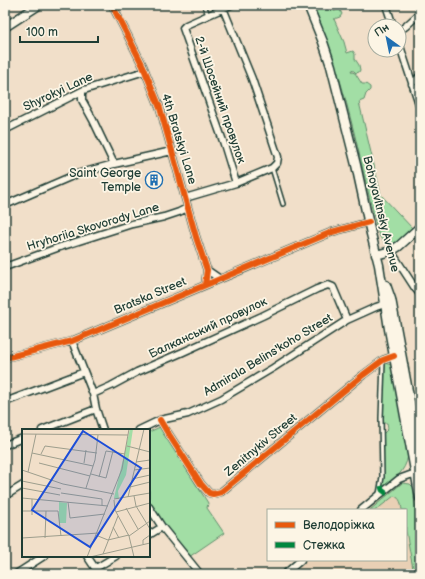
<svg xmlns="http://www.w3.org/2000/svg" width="425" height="579" viewBox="0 0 425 579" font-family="'Balsamiq Sans',sans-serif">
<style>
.built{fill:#e9d0b5}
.green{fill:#a2dea5;stroke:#608e6c}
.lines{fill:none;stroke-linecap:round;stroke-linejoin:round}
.lane-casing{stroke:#1f3d34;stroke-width:6}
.street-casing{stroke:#1f3d34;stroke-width:9}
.secondary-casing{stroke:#1f3d34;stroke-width:11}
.lane{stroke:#fcf5e5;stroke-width:3}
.street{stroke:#fcf5e5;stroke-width:6}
.secondary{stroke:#fcf5e5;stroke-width:8}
.quiet{stroke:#00873e;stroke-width:5;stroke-dasharray:10 5;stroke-linecap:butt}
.cycleway-casing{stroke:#fcf5e5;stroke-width:8}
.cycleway{stroke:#e8590c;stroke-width:6}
.labels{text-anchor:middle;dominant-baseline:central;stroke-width:3.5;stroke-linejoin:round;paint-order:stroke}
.street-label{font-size:12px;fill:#1f3d34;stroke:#fcf5e5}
.poi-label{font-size:12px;fill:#1f3d34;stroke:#fcf5e5;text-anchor:end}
.inset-road{fill:none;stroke:#9d9e8d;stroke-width:1}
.view{fill:#1d4ed8;fill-opacity:0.15;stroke:#1d4ed8;stroke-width:2}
.inset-edge{fill:none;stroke:#1f3d34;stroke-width:2}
</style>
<rect width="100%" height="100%" fill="#f1dfc9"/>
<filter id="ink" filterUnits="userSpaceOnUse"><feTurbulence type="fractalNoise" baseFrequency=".025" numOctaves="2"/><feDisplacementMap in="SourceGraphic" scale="8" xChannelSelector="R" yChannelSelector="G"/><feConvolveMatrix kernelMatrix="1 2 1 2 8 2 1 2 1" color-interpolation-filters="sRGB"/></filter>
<g filter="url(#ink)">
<path class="built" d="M398 483H406L413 487 415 489 420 514V574H289L306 560H406V510H365Z"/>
<path class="green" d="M313 5H339L337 8 334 9V11H335L337 10H340L342 14 340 17 334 19 344 42 347 53 353 51 355 54V59L359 65 360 70 359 72 356 73 354 71 351 70 352 72 355 73 362 84H366L370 87V90L366 94 364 100 359 102 381 195 413 229C409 233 400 242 395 244 387 248 381 240 378 233 359 157 345 78 313 5Z
M385 363 391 365 393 369 408 456C405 472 394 480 382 490L383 477V434L388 429 387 423H383V394Z
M160 427 208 503 207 508 224 533 189 557 163 526 149 504V432Z
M402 483 410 484 415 489 414 498 420 528V574H414L406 531V510H402C401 504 401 498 394 496L376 510H370Z"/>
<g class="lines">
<defs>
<path id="lane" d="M204 5 208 15
M272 168 283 204
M379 494 382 477 381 418 383 362"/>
<path id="street" d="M112 5 127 34 143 66 160 108 196 237 207 270 205 285
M231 5 186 25 183 28 224 144 236 183
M386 5 393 26
M399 31 406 26 420 13
M399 43 420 107
M412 84 420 76
M82 91V100L93 120 114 164
M5 130 84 90 145 71
M185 198 236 183 272 168 277 163 278 157 252 79 223 8
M5 205 77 174 114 164 172 151
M391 251 415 288 420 294
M5 267 57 248 132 224 164 217 179 212 187 208
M207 270 220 279
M72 341 93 394 96 409 103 430
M5 358 72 341 332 232 369 222
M93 394 111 386 137 372 183 352 262 316 317 289 328 285 333 287 347 320
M5 402 84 372
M160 420 166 430 201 484 209 493 213 494 221 492 363 375 383 360 394 356
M42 430 96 409
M139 430 160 420 188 414 221 399 273 368 347 320 376 307 385 304
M5 445 23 438
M5 496 23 485
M149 507 162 527 200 574
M361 510 399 479 410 475 420 473
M149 535 162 527
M87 556 99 574
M96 568 116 556
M16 574 44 556
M285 574 301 560"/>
<path id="secondary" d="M308 5 323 42 331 66 356 165 371 234 379 265 389 329 420 498
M5 27 39 5
M376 255 391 251 399 246 420 227
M386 285 391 299 420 456"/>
</defs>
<use href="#lane" class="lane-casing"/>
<use href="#street" class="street-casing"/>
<use href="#secondary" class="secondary-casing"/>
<use href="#lane" class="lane"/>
<use href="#street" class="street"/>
<use href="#secondary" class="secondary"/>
<path class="quiet" d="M381 486 382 490 386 493H389"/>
<defs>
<path id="cycleway" d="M112 5 127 34 143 66 160 108 196 237 207 270 205 285
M5 358 72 341 332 232 369 222
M160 420 166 430 201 484 209 493 213 494 221 492 363 375 383 360 394 356"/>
</defs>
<use href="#cycleway" class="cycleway-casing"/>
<use href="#cycleway" class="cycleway"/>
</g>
</g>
<defs>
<symbol id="building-ring" viewBox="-11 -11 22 22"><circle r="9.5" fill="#fcf5e5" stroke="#1f6fb2" stroke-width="1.5"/><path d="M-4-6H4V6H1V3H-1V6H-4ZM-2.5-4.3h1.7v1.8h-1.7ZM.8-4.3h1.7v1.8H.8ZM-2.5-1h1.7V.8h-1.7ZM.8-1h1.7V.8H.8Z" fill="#1f6fb2"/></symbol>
</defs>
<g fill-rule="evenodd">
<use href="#building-ring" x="144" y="170" width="20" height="20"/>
</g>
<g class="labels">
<g class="street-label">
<text transform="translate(58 92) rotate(-25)">Shyrokyi Lane</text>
<text transform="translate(220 100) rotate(71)">2-й Шосейний провулок</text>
<text transform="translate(179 139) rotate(73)">4th Bratskyi Lane</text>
<text transform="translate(381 214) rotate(76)">Bohoyavltnsky Avenue</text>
<text transform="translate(93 227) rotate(-17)">Hryhoriia Skovorody Lane</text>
<text transform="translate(150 296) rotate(-23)">Bratska Street</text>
<text transform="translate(208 328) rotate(-25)">Балканський провулок</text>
<text transform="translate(268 355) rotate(-31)">Admirala Belins'koho Street</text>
<text transform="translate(261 445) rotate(-40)">Zenitnykiv Street</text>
</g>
<g class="poi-label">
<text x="141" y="173">Saint George<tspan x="141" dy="14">Temple</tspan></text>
</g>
</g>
<g transform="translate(22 429)">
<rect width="128" height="128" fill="#f1dfc9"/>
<path d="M108 0H111L104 46 96 62 97 70 92 69ZM37 73 45 74 44 94H37Z" fill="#a2dea5"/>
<path class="inset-road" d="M0 5 106 6M105 17 128 23M10 24 71 37M19 25 23 17 75 24M114 33 128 31M17 34 68 47M62 34 64 21M0 41 41 55 92 65M112 41 128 39M6 43 14 5M69 45 84 49 91 22M77 48 84 22 103 25M110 50 128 46M0 52 39 60M108 58 128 53M0 59 38 66M64 59 73 31 76 6M39 64 80 70V76M112 67 114 77 128 100M106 68 122 0M0 69 86 77M92 70 128 64M92 71 93 81 107 107 112 128M46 73 48 89 83 85M104 79 116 100M0 82H36L39 107M94 83 128 74M10 86V70M91 98 97 109M76 107 86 111 107 106M107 107 128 92M0 109 77 104M23 109 24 82M121 115V111L128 106M81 125 96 87M65 128 100 40 107 0M68 128 128 114"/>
<path class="view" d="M61 2 119 39 68 118 10 81Z"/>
<rect width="128" height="128" class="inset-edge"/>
</g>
<rect width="425" height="579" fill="none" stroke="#fcf5e5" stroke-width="20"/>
<rect x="10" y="10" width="405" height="559" fill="none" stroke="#1f3d34" stroke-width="1.5" filter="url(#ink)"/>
<rect x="267" y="509" width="140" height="52" fill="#fcf5e5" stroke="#a4ab9e"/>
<rect x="275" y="522" width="20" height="6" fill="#e8590c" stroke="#a4ab9e"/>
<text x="303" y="529" font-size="12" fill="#1f3d34">Велодоріжка</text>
<rect x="275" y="542" width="20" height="6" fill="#00873e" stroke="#a4ab9e"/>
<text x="303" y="549" font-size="12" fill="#1f3d34">Стежка</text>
<g transform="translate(387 38) rotate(327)"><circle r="19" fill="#fcf5e5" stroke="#a4ab9e"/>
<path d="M0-3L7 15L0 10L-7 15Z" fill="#1f6fb2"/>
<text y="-6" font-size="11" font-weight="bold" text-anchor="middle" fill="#1f3d34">Пн</text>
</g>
<path d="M20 36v6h78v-6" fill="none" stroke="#1f3d34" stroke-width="2"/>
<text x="26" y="36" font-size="12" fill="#1f3d34" stroke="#fcf5e5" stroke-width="3" paint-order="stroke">100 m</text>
</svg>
